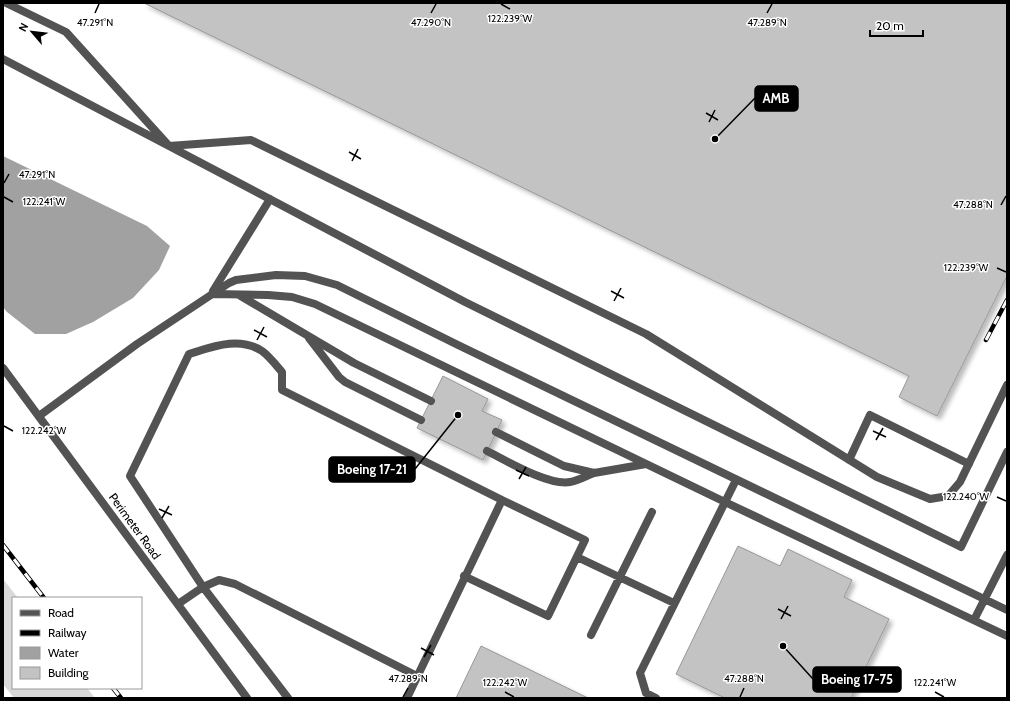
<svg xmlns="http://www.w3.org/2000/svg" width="1010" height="701" viewBox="0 0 1010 701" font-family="Cabin,sans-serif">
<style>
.green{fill:#dadada}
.water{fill:#a1a1a1}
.building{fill:#c3c3c3;stroke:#979797;filter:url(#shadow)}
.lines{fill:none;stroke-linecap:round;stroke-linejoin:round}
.lane{stroke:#535353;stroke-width:8}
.street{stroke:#535353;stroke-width:8}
.rail-casing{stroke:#000;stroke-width:4.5}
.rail{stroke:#fff;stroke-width:3;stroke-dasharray:9;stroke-linecap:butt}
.ticks{fill:none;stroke:#000;stroke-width:1.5}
.labels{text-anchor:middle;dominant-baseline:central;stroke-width:3;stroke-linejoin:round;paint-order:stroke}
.street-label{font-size:12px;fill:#000;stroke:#fff}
.ticks-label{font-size:10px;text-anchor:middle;fill:#000;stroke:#fff;stroke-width:3;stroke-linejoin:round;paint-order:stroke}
.leader{fill:none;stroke:#000;stroke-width:1.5}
.callout-dot{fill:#000;stroke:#fff;stroke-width:1.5}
.callout{fill:#000;stroke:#000;stroke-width:1.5}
.callout-label{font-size:13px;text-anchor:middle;font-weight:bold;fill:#fff}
</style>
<defs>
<filter id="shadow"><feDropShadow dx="3.5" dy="3.5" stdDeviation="2" flood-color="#0004"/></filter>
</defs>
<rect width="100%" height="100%" fill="#fff"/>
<path class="green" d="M3 579 18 598H13V688H87L95 698H14L3 684Z"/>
<path class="water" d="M3 156 147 226 170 246 159 270 133 298 93 322 66 334H35L7 312 3 307Z"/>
<path class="building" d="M144 3H1007V276L937 416 899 397 909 376Z
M443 376 488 399 482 411 502 420 483 460 417 428Z
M738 546 780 566 788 549 852 580 844 597 889 619 851 698H725L676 674Z
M481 646 588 698H456Z"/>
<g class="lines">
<path class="lane" d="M6 3 66 32 169 146 465 302 961 547 1007 452
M3 59 169 146 251 140 646 334 877 477 930 499 948 496 960 482 1007 385
M213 291 270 199
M213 294 268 295 292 297 315 304 725 502 1007 636
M239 295 354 363 431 401
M309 338 339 377 345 382 421 420
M39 416 137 344 229 283 236 280 276 275 305 276 337 285 458 345 1007 610
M496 432 564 466 594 473 646 464
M487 451C507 461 549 486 570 482 578 481 586 476 594 473
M849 460 870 415 969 464
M577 557 674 603
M178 604 203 587 130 476 189 354C212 347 239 336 262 351 269 356 276 365 282 372V390L502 500
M974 620 1007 555
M591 635 652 512
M288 698 203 587 219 580 235 584 417 676
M407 698 502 500 585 540 548 616 464 576
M656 698 646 693 640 673 736 480"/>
<path class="street" d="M3 368 247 698"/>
<defs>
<path id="rail" d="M986 340 1007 300
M3 545 44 598
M113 688 121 698"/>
</defs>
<use href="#rail" class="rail-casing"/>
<use href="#rail" class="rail"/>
</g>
<path class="ticks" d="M501 4 510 9M95 13 99 4M431 13 436 4M767 13 772 4M706 113 718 120M709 122 715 110M349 152 361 159M352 161 358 149M4 183 9 174M4 197 13 202M1001 205 1006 196M997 268 1006 272M611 291 624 298M614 301 621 288M254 330 267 337M257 340 264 327M4 426 13 431M873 431 886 437M876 440 883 428M516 470 529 476M519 479 526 467M997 497 1006 501M159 509 172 515M162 518 169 506M778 609 791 616M781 619 788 606M421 648 434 655M424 657 431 645M505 692 514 697M935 692 944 697M403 697 408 688M740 697 744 688"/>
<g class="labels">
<g class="street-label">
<text transform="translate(135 526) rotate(54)">Perimeter Road</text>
</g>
</g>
<g class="ticks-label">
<text x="510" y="22">122.239°W</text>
<text x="95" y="26">47.291°N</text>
<text x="431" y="26">47.290°N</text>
<text x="767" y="26">47.289°N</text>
<text x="37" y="178">47.291°N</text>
<text x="44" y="205">122.241°W</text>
<text x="973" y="208">47.288°N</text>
<text x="966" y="271">122.239°W</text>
<text x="44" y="434">122.242°W</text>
<text x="966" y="500">122.240°W</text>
<text x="408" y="682">47.289°N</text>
<text x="744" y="682">47.288°N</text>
<text x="505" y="686">122.242°W</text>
<text x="935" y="686">122.241°W</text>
</g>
<path class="leader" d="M715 139L755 98M458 415L415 469M783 646L813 679"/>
<g class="callout-dot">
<circle cx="715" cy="139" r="4"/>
<circle cx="458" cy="415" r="4"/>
<circle cx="783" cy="646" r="4"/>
</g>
<g class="callout">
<rect x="755" y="86" width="43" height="25" rx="4"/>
<rect x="329" y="457" width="86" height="25" rx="4"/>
<rect x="813" y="667" width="88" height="25" rx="4"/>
</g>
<g class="callout-label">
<text x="776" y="103">AMB</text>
<text x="372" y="474">Boeing 17-21</text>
<text x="857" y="684">Boeing 17-75</text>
</g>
<rect width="1010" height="701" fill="none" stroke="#000000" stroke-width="8"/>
<rect x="12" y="597" width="130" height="92" fill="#ffffff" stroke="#999999"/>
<rect x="20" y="610" width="20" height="6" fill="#535353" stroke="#999999"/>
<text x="48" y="617" font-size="12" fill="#000000">Road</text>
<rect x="20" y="630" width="20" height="6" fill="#000000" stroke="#999999"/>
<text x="48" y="637" font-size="12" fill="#000000">Railway</text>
<rect x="20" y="647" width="20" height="12" fill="#a1a1a1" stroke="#999999"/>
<text x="48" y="657" font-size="12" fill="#000000">Water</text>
<rect x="20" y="667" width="20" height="12" fill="#c3c3c3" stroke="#999999"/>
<text x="48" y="677" font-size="12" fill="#000000">Building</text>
<g transform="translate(32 32) rotate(298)" stroke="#ffffff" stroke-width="3" paint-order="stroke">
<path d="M0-3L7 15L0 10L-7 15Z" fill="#000000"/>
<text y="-6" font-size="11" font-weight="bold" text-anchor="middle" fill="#000000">N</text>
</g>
<path d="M870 30v6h53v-6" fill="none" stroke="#000000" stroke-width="2"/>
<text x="876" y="30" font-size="12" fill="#000000" stroke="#ffffff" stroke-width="3" paint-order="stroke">20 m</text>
</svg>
